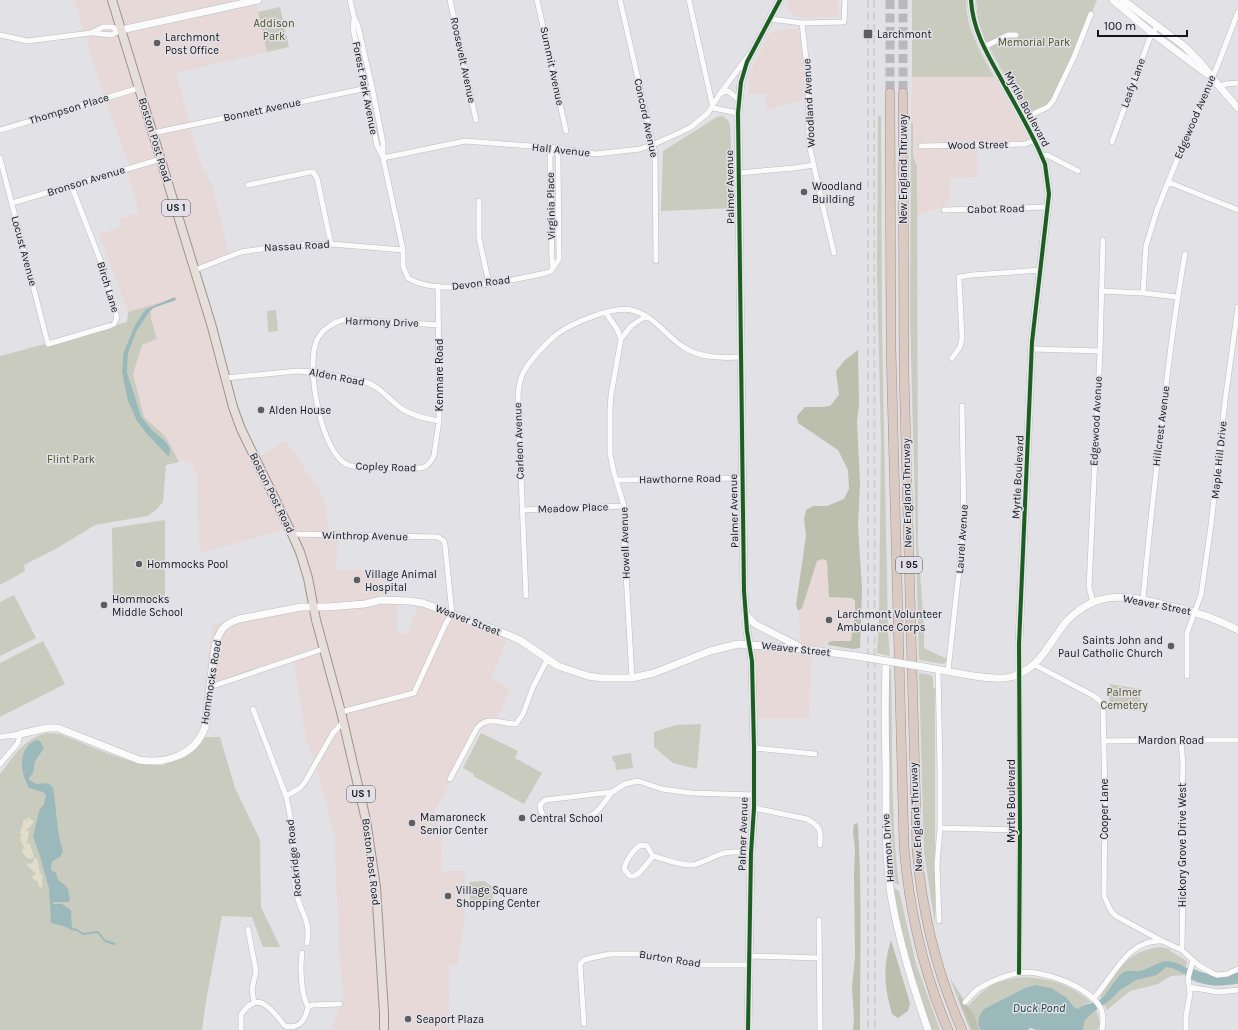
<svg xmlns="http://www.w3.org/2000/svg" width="1238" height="1030" viewBox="0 0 1238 1030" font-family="Karla,sans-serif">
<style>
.commercial{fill:#e7d9d7}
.green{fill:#c9cbbe}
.forest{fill:#bcbeae}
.sand{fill:#e2dcca}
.water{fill:#9bb9bb}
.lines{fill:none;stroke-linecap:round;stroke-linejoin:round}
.stream{stroke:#9bb9bb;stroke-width:2}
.river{stroke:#9bb9bb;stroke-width:11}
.highway-tunnel{stroke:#b9b9bd;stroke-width:9;stroke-dasharray:9 4.5;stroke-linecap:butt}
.street-casing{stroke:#bcbcbf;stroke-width:6}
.secondary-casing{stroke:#bcbcbf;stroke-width:8}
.primary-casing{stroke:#a3928b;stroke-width:10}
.highway-casing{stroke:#a3928b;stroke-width:10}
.street{stroke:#fbfbfb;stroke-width:5}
.secondary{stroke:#fbfbfb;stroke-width:7}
.primary{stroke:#e6ded9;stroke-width:8}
.highway{stroke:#dacac2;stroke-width:9}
.rail{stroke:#d1d1d2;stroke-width:2;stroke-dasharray:8 4;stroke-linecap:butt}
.secondary-bridge-casing{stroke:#bcbcbf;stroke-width:8;stroke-linecap:butt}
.secondary-bridge{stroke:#fbfbfb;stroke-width:7}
.cycleway-casing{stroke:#e1e0e8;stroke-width:6}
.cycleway{stroke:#1b5e20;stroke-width:4}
.poi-dot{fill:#5e5e61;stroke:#e1e0e8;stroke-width:1.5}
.labels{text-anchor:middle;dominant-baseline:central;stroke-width:3;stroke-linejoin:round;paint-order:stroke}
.shield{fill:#e1e0e8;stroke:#545357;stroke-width:1}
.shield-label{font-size:10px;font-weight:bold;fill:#171719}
.park-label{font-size:11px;fill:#4e531d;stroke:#e1e0e8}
.poi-label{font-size:11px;fill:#171719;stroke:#e1e0e8;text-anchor:start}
.street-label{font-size:11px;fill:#171719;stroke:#e1e0e8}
.water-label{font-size:12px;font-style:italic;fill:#143d3f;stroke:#e1e0e8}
</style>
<rect width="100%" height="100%" fill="#e2e2e6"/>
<path class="commercial" d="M74 0H232L233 3 256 0 267 52 176 73 200 162 212 184 229 253 194 269 235 408 257 458 286 440 324 498 331 538H339L336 570 389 569V597L397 598V632L407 634 421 599 510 633 491 678 510 689 495 723 488 725 479 731 434 812 442 834 441 871H465V912L458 965 449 964 450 1030H331L343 998 340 963 334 835 318 772 306 740 294 661 212 689 207 667 213 625 249 614 311 605 302 567 286 529 201 553V549L198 545 197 475 192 464 184 460 179 462 166 437 144 417 133 374 142 345 157 339 147 306 128 312 99 234 122 227 119 219 139 212 126 167 129 165 104 97Z
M788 0H838L839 17 802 18 793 15 789 11 787 7Z
M792 29H797L800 36 806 80V99L766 110 765 94H748L749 75 767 37 772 32 777 30Z
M912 77H994L1031 143 1022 146 978 147V177L951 178 948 204 917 216V166L913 155 911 116Z
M823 559 827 561 828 567 829 596 852 598 855 601V613L851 641H833L829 642 828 645 812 646 809 719H755L753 648 801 649 798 611 802 608 817 561Z"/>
<path class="green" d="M912 0H966C966 29 981 52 994 77H912Z
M976 0H1097L1058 94 1053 101 1027 117 984 37 978 19Z
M280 7 289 47 267 52 258 12Z
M722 116 728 120 730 125 734 208 661 211 663 151 717 117Z
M878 116H881L882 329 888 631 890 656 877 653 879 617 881 443 877 274Z
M911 123H913V155L917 166 918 545 924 626V648L947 659 945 663 943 664 919 660 910 314Z
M165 301 147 308 143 314 123 354 122 373 147 434 169 456 166 442 152 430 141 416 127 372V353L136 332 150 311 153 308 159 306 152 309 151 311V319L157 339 142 345 133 374 144 417 166 437 179 462 166 465 163 502 156 510 147 516 95 525 54 550 24 565 25 571 0 585V356L127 322 128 312Z
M276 310 278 331 268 332 267 311Z
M165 520V601H113L112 528Z
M14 595 36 638 0 656V602Z
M43 641 65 684 0 717V663Z
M889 669H891C893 741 890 814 899 885L893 882 889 854Z
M919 673 931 675 933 677V687L935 688V924L924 852Z
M1110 684 1140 689 1141 711 1109 708Z
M701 724 697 769 673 763 654 747V732L676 725Z
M47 733 60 734 109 754 140 764 163 765 182 757 203 737H220L235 788 260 840 261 907 280 947H263L252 917 222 916 206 1001 202 1030H0V774C13 757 24 738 47 733Z
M481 733 518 751 515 758 542 773 524 804 473 776 474 774 463 768Z
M631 753 633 768 616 770 615 762H613L612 756Z
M484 881 492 886 493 899 486 904 470 905 469 882Z
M894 888 899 891 916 964 940 1030H932L909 964 900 924Z
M1160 947 1170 949V951L1187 961V963L1184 975 1171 976 1158 984 1130 991 1107 1010 1100 996C1119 970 1125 952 1160 947Z
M1024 977C1052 979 1070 984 1091 1002L1083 1005 1078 1009 1074 1007 1067 998 1035 985 1025 988 984 1009 978 1025 981 1030H970L961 1008 950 978 968 1006C973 1001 977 996 982 992 993 982 1009 979 1024 977Z
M1096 1010 1100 1023 1098 1030H1083L1085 1020Z"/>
<path class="forest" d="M858 350 859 404 857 422 860 483 858 527 862 588 860 648 853 649 828 645 829 642 833 641H851L855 613V601L852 598 829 597 827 561 823 559 817 561 802 608 798 611 796 605 806 536 804 519 806 510 813 506H827L844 499 849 489 848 470 838 450 798 423 797 416 805 407H822L830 406 839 395 836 371 845 360Z
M857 823 858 826C862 894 860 962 860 1030H853L854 1020 852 987 855 957 854 876 855 849 853 832 854 824Z
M891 940 910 1003 908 1011 898 1018 892 1014 891 1010C884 985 883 965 891 940Z
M959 996 974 1015 979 1030H972L959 1000Z"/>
<path class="sand" d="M28 817H29L31 820 34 821 28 829 27 828 25 832 27 830 29 832 28 839 26 844 29 843 30 844 34 857 31 859C27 859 22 854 22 849H25L21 842 20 836H23L20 833 23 824V821L26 819 27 822Z
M34 858 37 859 40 873 43 876 42 881 43 885 41 888 39 887 38 882 33 879 32 876 36 874 27 865V863L30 864 34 862Z"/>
<path class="water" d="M175 297 176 300 153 308 150 311 136 332 128 353 127 372 141 416 152 430 166 442 170 449 169 457 147 434 137 421 128 401 122 373 123 354 136 323 146 309Z
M36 740 40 741 44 748 35 761 33 773 29 778V780C32 781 35 784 38 784 45 784 48 781 53 788 57 809 56 831 63 851L60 857 53 861 51 866V870L56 873 58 880 65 885 68 889 70 899 69 902H53V904H62L71 910 72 930 63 926 51 923 49 888 39 853 33 837 39 811 44 804 46 795 43 792 29 788C20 772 17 749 36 740Z
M1165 961C1180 961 1192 972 1204 979L1198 980 1172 968 1166 967 1157 975 1136 980 1120 990 1109 1001 1096 1010 1085 1020 1083 1030H1037L1030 1028 1028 1030H981L978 1025 979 1017 984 1009 1025 988 1035 985 1051 988 1067 998 1074 1007 1078 1009C1084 1003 1094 1004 1101 999 1109 992 1113 981 1121 974 1126 969 1132 972 1139 971 1147 970 1156 963 1165 961Z"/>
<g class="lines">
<path class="stream" d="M71 929 77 930 83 934 98 932 105 941 115 944"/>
<path class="river" d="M1190 973C1207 982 1220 981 1238 978"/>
<path class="highway-tunnel" d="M890 0V93
M903 0V93"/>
<defs>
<path id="street" d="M350 0 354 17 358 26 372 87 383 143V158L403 250V266L408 278C439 298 512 280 546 273L551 271 559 259 558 157 557 148
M450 0 476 120
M537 0 566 131
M620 0 655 153 656 261
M689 0 713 108
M354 19 353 28 377 146 383 157
M770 19 802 23 844 22 845 0
M802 23 808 77 809 144 823 207 834 253
M93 33 111 35 121 30
M0 35 27 41 91 33 103 27H111L121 30
M984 47 1008 35H1016
M1219 86 1226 84 1238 83
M720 94 724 92 728 91 738 99
M713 108 738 113
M1022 119 1048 107 1053 101 1074 57 1091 14
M0 130 139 88
M153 133 372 87
M1112 142 1149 40 1157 26
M921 146 1025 144 1035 140
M1042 156 1047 155 1078 171
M0 158 48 344 109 326 114 324 117 318 101 262 71 185
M383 158 465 141 557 148 596 154 640 149 652 145 679 133 691 127 708 113 719 95 748 56
M738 173 794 168 814 165
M1168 182 1238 210
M248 185 310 172H313L317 178 331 244
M479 201V238L489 284
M12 203 161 159
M944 210 1048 207
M553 268 552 261 550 156 557 148
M195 270 241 252 289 245 331 244 403 250
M438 286 439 398V421L434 455C432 461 429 465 422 468 407 468 391 468 376 467 367 467 357 468 348 465 321 455 305 364 317 340 322 329 334 322 345 319L439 325
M1101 291 1143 293 1177 297
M1143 293 1146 246 1157 210 1190 127 1217 67 1238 12
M606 313 617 329 621 339
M1032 349 1100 351
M952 358 960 347 962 338 959 277 972 275 1041 270
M225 378 297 371 313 372 363 381C380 386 389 400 402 409 414 416 426 419 439 421
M617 480 743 478
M522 510 624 506
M292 534 438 537 444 541 445 545 452 614 446 623 414 693 341 712
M526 596 518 402C518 393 519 381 523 373 530 360 546 343 557 334 572 323 613 306 631 310 656 316 665 336 685 348 701 358 722 358 741 357
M1143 600C1148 540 1155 481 1162 422 1168 366 1175 309 1185 254
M1093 602 1089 587 1100 351 1103 240
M1035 665 1094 696 1100 701 1103 706 1105 799 1104 896 1111 911 1116 916 1162 941 1182 950 1198 965 1212 973 1217 975 1227 974 1238 969
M938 669 940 769V828L937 864 939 921
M948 671 964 525 962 406
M1019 674 1020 830 1019 973
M1187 676V633L1201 595 1211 525 1225 401 1238 307
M632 678 624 539V506L614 473 610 454V409L611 395 621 339 631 326 646 316
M210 687 323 649
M253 709 286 796
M0 737 20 734 18 743 0 764
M1181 740 1183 765 1181 812 1183 882 1182 950
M1104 741 1181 740H1238
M754 748 815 754
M450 779 477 728C488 715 502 724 516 724L523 714 533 687 547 660
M612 792C606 799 600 811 592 815 580 821 564 820 551 820 543 818 541 814 540 805L545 800Z
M612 792 625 784 638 781 662 789 691 793 754 795
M754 808 807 819C821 827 821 830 820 845
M940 828 1020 830
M641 845 647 846 653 856 647 864 639 873 634 876H630L624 869C626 860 634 849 641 845Z
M653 856C665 859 679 866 692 865 703 863 713 856 724 853 733 851 743 852 751 853
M819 920 820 1030
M248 929 256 971 252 989 254 1003
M307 943C311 922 302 915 297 896 293 882 294 862 294 848 293 830 290 813 286 796L300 788 305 782 333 733 343 722
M302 953C300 967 301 995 308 1007
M749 956 820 958
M1189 987 1218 992 1238 990
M1093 999C1113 978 1127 939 1161 941
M965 1002C969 998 973 993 978 989 989 982 1005 976 1018 973 1040 968 1091 987 1101 1009 1104 1016 1103 1023 1102 1030
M308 1007 312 1005 340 1004
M584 1024 580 964 584 960 591 958 610 954H644L691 965H749
M241 1030V1015C258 988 272 1010 285 1026 300 1030 306 1018 308 1007
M1186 1030V1016L1190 994 1188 978 1193 960"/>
<path id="secondary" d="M971 0C973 30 986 52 1000 77 1013 101 1027 124 1038 148L1045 164 1049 194 1032 342 1019 644V674
M1113 0 1152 33 1207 74
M1123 0 1184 46 1201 63 1219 86 1238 108
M121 30 258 0
M746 615 755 624 798 646
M886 661C885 697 885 732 886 768 886 810 885 853 891 895 899 942 913 986 928 1030
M924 667C944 670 993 682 1011 677 1041 668 1048 644 1066 622 1069 618 1073 615 1077 612 1105 589 1138 598 1169 606 1193 611 1216 618 1238 630
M20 734 47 728H58L139 760C165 764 195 756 205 727 208 717 207 704 209 694 211 676 213 659 216 642 221 628 225 624 239 619L301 607H328L365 604 381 600 409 601 423 603 506 634 520 640 558 666 588 676 602 678H632L654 673 710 651 738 644 804 649 856 656
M748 1030 751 853 754 808V748L752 661 747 631 744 591 738 113 741 82 747 62 780 0"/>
<path id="primary" d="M112 0 212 327 233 407 241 429 292 534 300 552 308 578 316 620 341 712 366 820 376 887 384 1013V1030"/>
<path id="highway" d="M890 93 891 349 904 846C909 910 923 971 948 1030
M903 93 904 374 917 851C922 913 937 973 962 1030"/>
</defs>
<use href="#street" class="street-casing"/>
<use href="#secondary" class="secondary-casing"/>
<use href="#primary" class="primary-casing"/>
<use href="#highway" class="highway-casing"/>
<use href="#street" class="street"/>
<use href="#secondary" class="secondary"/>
<use href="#primary" class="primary"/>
<use href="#highway" class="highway"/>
<path class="rail" d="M868 0V1030
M874 0 875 1030"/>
<defs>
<path id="secondary-bridge" d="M856 656 924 667"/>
</defs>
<use href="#secondary-bridge" class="secondary-bridge-casing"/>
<use href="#secondary-bridge" class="secondary-bridge"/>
<defs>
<path id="cycleway" d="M971 0C973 30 986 52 1000 77 1013 101 1027 124 1038 148L1045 164 1049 194 1032 342 1019 644 1020 830 1019 973
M748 1030 751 853 754 808V748L752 661 747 631 744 591 738 113 741 82 747 62 780 0"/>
</defs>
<use href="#cycleway" class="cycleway-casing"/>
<use href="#cycleway" class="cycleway"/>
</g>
<g class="poi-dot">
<rect x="863" y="29" width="10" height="10" rx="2"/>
<circle cx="157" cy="43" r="4"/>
<circle cx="804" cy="192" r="4"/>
<circle cx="261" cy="410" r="4"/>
<circle cx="139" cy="564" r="4"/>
<circle cx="357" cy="580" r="4"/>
<circle cx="104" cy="605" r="4"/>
<circle cx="829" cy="620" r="4"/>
<circle cx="1171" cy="646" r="4"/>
<circle cx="522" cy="818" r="4"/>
<circle cx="412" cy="823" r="4"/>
<circle cx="448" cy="896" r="4"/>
<circle cx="408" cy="1019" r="4"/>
</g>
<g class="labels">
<g class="shield">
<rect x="162" y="200" width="28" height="16" rx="3"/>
<rect x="896" y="557" width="26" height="16" rx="3"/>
<rect x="347" y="786" width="28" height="16" rx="3"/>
</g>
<g class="shield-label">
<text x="176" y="208">US 1</text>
<text x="909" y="565">I 95</text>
<text x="361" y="794">US 1</text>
</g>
<g class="park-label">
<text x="274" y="23">Addison<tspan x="274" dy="13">Park</tspan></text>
<text x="1034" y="42">Memorial Park</text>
<text x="71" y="459">Flint Park</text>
<text x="1124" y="692">Palmer<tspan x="1124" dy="13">Cemetery</tspan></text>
</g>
<g class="poi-label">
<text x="877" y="34">Larchmont</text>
<text x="165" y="37">Larchmont<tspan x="165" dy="13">Post Office</tspan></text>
<text x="812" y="186">Woodland<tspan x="812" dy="13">Building</tspan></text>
<text x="269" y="410">Alden House</text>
<text x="147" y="564">Hommocks Pool</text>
<text x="365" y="574">Village Animal<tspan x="365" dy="13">Hospital</tspan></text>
<text x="112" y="599">Hommocks<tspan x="112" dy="13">Middle School</tspan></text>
<text x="837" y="614">Larchmont Volunteer<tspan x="837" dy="13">Ambulance Corps</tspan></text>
<text x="1163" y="640" text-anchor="end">Saints John and<tspan x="1163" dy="13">Paul Catholic Church</tspan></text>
<text x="420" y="817">Mamaroneck<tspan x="420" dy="13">Senior Center</tspan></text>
<text x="530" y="818">Central School</text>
<text x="456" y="890">Village Square<tspan x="456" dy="13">Shopping Center</tspan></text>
<text x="416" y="1019">Seaport Plaza</text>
</g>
<g class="street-label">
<text transform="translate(463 60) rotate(78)">Roosevelt Avenue</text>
<text transform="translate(552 66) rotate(78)">Summit Avenue</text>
<text transform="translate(1133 83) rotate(-70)">Leafy Lane</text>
<text transform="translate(365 88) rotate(79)">Forest Park Avenue</text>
<text transform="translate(809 103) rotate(-93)">Woodland Avenue</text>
<text transform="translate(69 109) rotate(-17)">Thompson Place</text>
<text transform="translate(1027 109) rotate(62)">Myrtle Boulevard</text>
<text transform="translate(262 110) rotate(-12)">Bonnett Avenue</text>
<text transform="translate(1195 117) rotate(-67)">Edgewood Avenue</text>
<text transform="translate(646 118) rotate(78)">Concord Avenue</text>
<text transform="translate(155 140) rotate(73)">Boston Post Road</text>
<text transform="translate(978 145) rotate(-1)">Wood Street</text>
<text transform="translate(561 150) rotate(6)">Hall Avenue</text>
<text transform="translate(903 169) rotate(-90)">New England Thruway</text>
<text transform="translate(86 181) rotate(-17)">Bronson Avenue</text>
<text transform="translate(730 187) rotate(-91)">Palmer Avenue</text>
<text transform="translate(551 206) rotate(-91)">Virginia Place</text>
<text transform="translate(996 209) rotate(-1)">Cabot Road</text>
<text transform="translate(297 246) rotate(-3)">Nassau Road</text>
<text transform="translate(24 251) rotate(75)">Locust Avenue</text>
<text transform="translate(481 283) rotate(-7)">Devon Road</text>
<text transform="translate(108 287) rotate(73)">Birch Lane</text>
<text transform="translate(382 322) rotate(2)">Harmony Drive</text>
<text transform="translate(439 375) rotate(-90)">Kenmare Road</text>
<text transform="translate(337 377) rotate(11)">Alden Road</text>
<text transform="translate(1096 421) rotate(-87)">Edgewood Avenue</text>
<text transform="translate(1161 426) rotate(-83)">Hillcrest Avenue</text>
<text transform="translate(519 441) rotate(-92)">Carleon Avenue</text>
<text transform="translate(1219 460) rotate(-84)">Maple Hill Drive</text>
<text transform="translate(386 467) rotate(2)">Copley Road</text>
<text transform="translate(1018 477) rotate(-87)">Myrtle Boulevard</text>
<text transform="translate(680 479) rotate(-1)">Hawthorne Road</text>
<text transform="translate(272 493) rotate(64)">Boston Post Road</text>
<text transform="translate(907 493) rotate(-91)">New England Thruway</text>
<text transform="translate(573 508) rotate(-2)">Meadow Place</text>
<text transform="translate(734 511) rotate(-91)">Palmer Avenue</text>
<text transform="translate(365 536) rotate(1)">Winthrop Avenue</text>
<text transform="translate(962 539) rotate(-86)">Laurel Avenue</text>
<text transform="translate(625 543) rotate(-92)">Howell Avenue</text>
<text transform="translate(1157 605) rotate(11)">Weaver Street</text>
<text transform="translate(468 620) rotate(21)">Weaver Street</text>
<text transform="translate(796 649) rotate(6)">Weaver Street</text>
<text transform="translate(211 682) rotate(-81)">Hommocks Road</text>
<text x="1171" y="740">Mardon Road</text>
<text transform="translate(1011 801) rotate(-90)">Myrtle Boulevard</text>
<text transform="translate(1104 809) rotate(-90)">Cooper Lane</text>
<text transform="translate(916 817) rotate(-93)">New England Thruway</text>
<text transform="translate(743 834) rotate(-88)">Palmer Avenue</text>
<text transform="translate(1182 845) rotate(-90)">Hickory Grove Drive West</text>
<text transform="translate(888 848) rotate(-94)">Harmon Drive</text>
<text transform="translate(294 858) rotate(-96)">Rockridge Road</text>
<text transform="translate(371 862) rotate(83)">Boston Post Road</text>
<text transform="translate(670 959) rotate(9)">Burton Road</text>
</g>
<g class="water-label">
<text x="1039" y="1008">Duck Pond</text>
</g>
</g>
<path d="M1098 30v6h89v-6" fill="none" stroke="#171719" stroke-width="2"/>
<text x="1104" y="30" font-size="12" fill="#171719" stroke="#e1e0e8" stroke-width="3" paint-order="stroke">100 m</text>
</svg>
